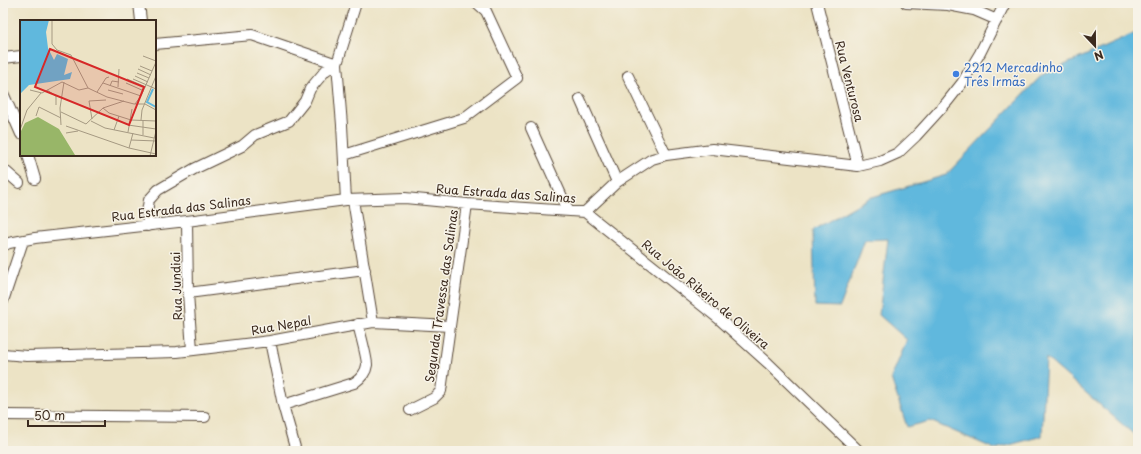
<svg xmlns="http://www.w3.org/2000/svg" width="1141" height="454" viewBox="0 0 1141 454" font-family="'Playpen Sans',sans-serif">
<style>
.water{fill:#60b8dd;stroke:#4e717e}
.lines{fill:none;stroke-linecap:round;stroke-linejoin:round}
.street-casing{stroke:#564637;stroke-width:12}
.street{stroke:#fff;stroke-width:10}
.shop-dot{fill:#3f7fe0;stroke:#f7f3e8;stroke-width:1.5}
.labels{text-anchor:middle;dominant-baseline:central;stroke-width:3;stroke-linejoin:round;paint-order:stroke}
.shop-label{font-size:12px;fill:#366cbe;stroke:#f7f3e8;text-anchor:start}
.street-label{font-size:12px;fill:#3b2a1e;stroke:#f7f3e8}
.inset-river{fill:none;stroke:#60b8dd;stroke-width:2}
.inset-road{fill:none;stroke:#a59982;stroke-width:1}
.view{fill:#d62828;fill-opacity:0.15;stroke:#d62828;stroke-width:2}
.inset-edge{fill:none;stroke:#3b2a1e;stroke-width:2}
</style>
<rect width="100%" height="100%" fill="#f7f3e8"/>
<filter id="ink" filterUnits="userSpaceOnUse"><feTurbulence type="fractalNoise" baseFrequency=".025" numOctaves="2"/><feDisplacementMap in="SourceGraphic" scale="8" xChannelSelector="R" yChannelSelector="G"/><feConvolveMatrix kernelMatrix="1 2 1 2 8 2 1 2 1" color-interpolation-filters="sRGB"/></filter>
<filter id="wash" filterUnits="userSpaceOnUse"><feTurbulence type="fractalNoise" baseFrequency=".012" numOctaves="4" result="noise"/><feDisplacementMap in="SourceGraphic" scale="16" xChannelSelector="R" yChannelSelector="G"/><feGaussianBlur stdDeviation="0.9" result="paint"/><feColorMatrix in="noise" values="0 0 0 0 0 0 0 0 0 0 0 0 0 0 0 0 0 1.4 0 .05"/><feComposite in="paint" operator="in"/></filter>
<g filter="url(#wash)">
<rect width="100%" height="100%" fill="#ece3c5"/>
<path class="water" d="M1138 32V438L1046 358 1042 436 995 449 930 421 907 427 891 378 907 340 879 315 888 239 865 240 840 307 815 306 813 230 869 198 946 175 1042 75Z"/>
</g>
<g filter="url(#ink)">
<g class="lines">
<defs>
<path id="street" d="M139 3 141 21
M817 3 858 166
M906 3 948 5 974 10 997 20
M155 44 252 35 337 64
M3 58 21 56
M628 76 666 155
M3 93 21 134
M580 99 617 182
M531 128 568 210
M28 155 35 179
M344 155 464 118 517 78 486 11 477 3
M3 169 19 183
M346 200 342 125 337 64 356 3
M353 200 373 322
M585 212 718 318 768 363 859 451
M187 221 188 293 192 350
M148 226 147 212 149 200 158 190 194 169 242 146 255 135 289 121 305 101 310 89 326 70 337 64
M3 246 9 243 35 238 187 221 346 200 405 198 467 204 585 212 617 182 652 159 666 155 712 149 858 166 880 161 898 153 916 136 947 102 962 83 980 53 1005 3
M188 293 365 270
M3 301 23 241
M270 341 283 405 296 451
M3 354 27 356 69 355 177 352 270 341 373 322 450 326
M283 405 354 383C360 379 366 373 367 365 367 357 360 333 358 324
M410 410 434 398 441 391 467 204
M3 415 205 417"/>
</defs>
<use href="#street" class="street-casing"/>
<use href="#street" class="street"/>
</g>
</g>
<circle class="shop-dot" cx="956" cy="74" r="4"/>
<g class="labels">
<g class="shop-label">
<text x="964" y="67">2212 Mercadinho<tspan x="964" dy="14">Três Irmãs</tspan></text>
</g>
<g class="street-label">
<text transform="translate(850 81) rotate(76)">Rua Venturosa</text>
<text transform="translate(506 193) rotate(4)">Rua Estrada das Salinas</text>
<text transform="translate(181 208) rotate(-7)">Rua Estrada das Salinas</text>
<text transform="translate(176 286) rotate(-92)">Rua Jundiai</text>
<text transform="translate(706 294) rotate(40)">Rua João Ribeiro de Oliveira</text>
<text transform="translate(441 296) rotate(-82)">Segunda Travessa das Salinas</text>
<text transform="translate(281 325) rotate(-10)">Rua Nepal</text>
</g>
</g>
<g transform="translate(20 20)">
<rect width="136" height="136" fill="#ece3c5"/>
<path d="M18 97 39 109 55 135 60 136H0V113L5 103Z" fill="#98b668"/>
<path d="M0 0H29L26 12 28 28 34 40 37 34 48 39 44 55 52 52 50 59 9 65 0 74Z" fill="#60b8dd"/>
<path class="inset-river" d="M133 69 127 82 136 87"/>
<path class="inset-road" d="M32 0V24L37 30 51 35 68 68M123 36 136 41M120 46 132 51M118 49 131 55M117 53 129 58M115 56 128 62M107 59 126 67M113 59 136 69M83 63 121 76M106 63 124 71M90 66 92 61 99 62M98 67 99 49M10 70 22 73 42 62 59 70 68 68 87 77 114 84H125L136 90M27 70 36 76V85M88 70 103 74M77 72 86 58 89 57M115 84 121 76 136 42M83 88 89 93 111 100 136 101M41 92 66 104 83 88 104 81M16 96 19 87 41 98M72 99 69 81 86 80M121 100 122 90 136 56M71 101 85 108 134 118M41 105 40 88 44 62M108 105 136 109M46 106 109 128 136 134M0 110 7 90 21 73M94 110 99 96M108 112 112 89M46 113 58 111M123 115V100M111 120 136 121M109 128 113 113M130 136 136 111"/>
<path class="view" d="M30 29 124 67 109 105 15 67Z"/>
<rect width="136" height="136" class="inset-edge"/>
</g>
<rect width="1141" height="454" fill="none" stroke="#f7f3e8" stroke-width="16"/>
<g transform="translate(1095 46) rotate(158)" stroke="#f7f3e8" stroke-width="3" paint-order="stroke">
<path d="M0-3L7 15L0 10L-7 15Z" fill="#3b2a1e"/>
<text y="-6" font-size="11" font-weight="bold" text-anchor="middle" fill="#3b2a1e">N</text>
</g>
<path d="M28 420v6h77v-6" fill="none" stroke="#3b2a1e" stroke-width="2"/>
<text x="34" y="420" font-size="12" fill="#3b2a1e" stroke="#f7f3e8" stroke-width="3" paint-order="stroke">50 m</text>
</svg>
